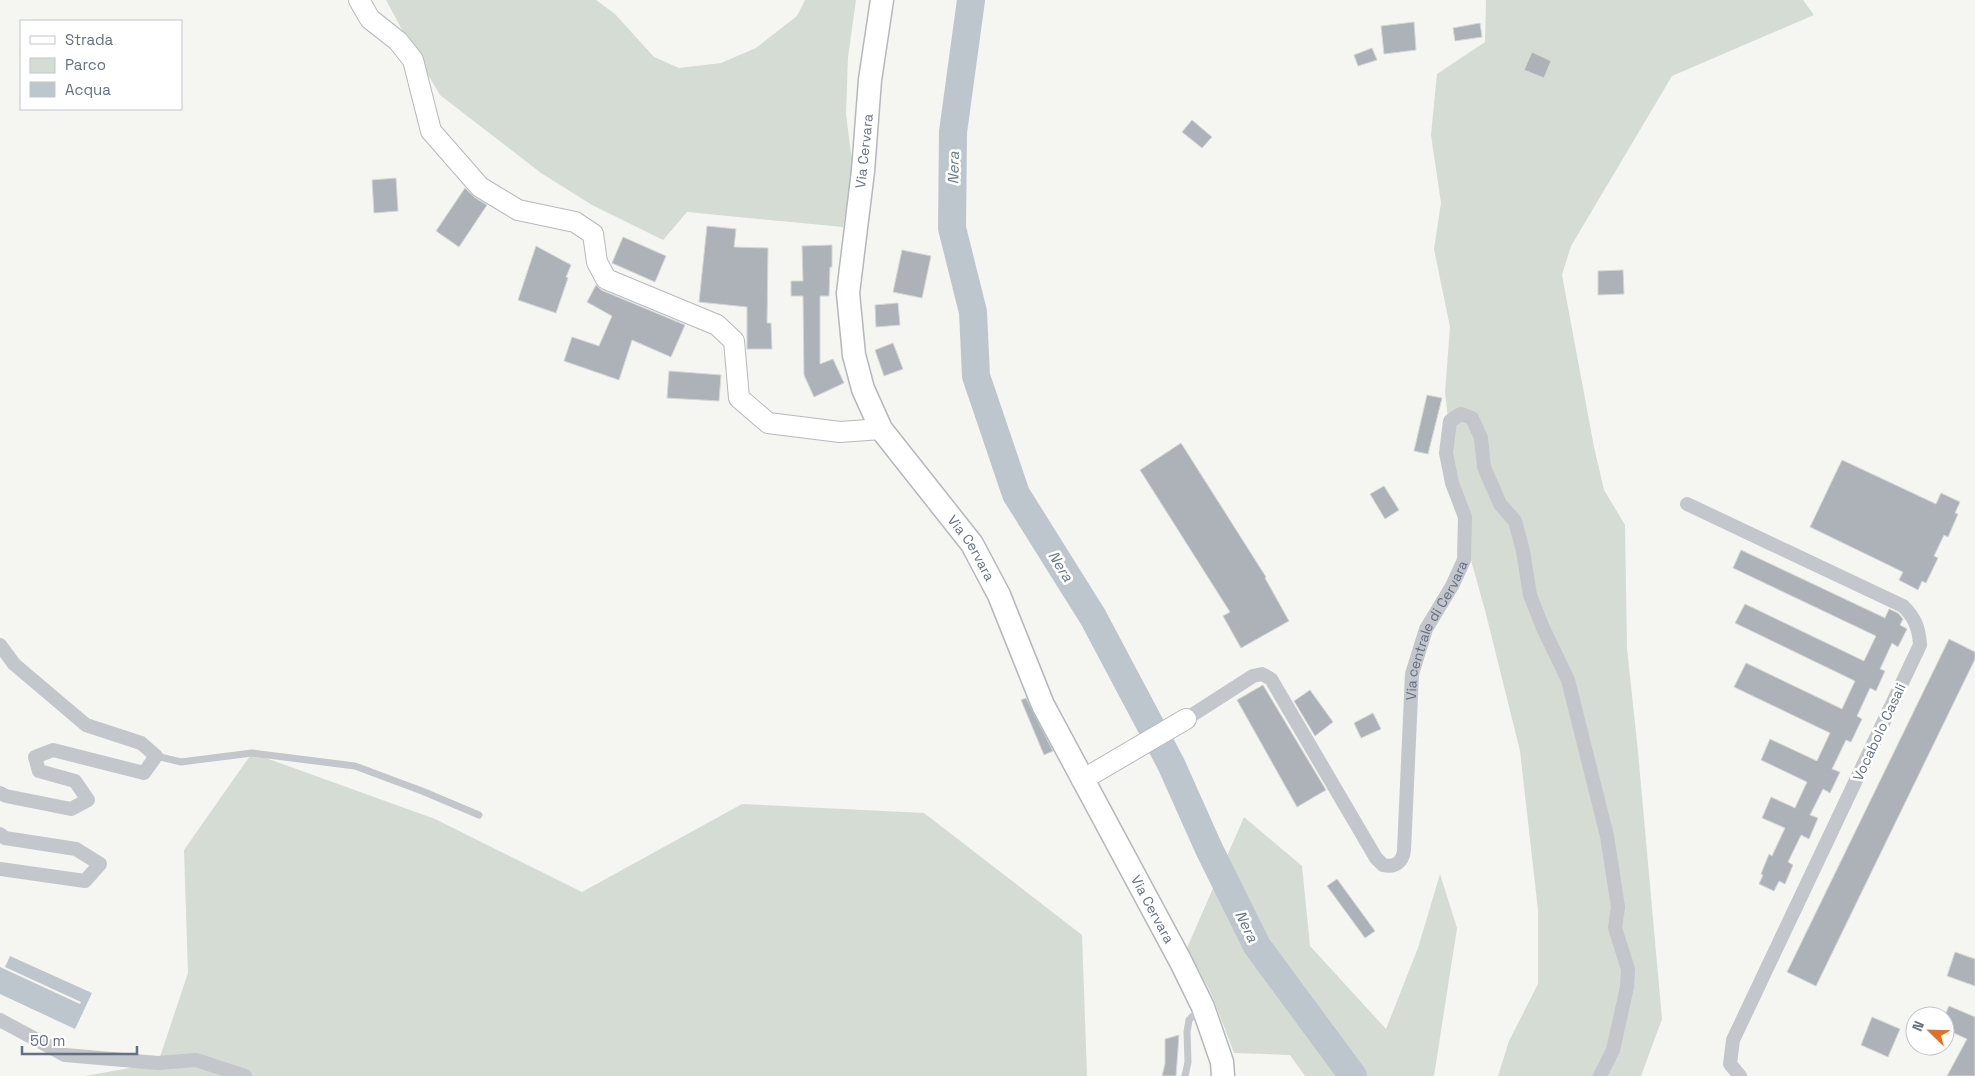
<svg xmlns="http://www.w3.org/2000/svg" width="1975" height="1076" viewBox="0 0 1975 1076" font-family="'Space Grotesk',sans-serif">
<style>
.green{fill:#d5dcd3}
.water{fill:#bec6cd}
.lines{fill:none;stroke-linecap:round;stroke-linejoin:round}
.river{stroke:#bec6cd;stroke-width:28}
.building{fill:#acb2b8;stroke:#d6d7d4}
.secondary-casing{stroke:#b6b9be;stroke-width:22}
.primary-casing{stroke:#b4b7bc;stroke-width:25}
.lane{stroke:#c3c6ca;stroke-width:7}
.street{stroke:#c3c6ca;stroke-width:14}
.secondary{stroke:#fff;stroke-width:20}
.primary{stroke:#fff;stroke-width:22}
.labels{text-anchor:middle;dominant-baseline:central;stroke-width:5;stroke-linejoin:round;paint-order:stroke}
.street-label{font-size:14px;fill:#657082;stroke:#fff}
.water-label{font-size:15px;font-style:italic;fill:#657886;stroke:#fff}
</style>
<rect width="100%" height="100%" fill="#f5f5f2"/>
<path class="green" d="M386 0H596L615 14 654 57 679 68 721 63 756 48 797 16 805 0H856L848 57 846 114 853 169 843 227 687 212 663 240 592 205 541 173 440 95 407 39Z
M1486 0H1803L1814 15 1672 76 1571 246 1562 275 1594 447 1604 490 1625 525 1627 648 1638 752 1662 1019 1641 1076H1498L1509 1041 1538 984V910L1520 751 1486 614 1459 517 1445 392 1450 327 1434 249 1441 203 1431 135 1437 74 1485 42Z
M252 753 435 819 582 892 742 804 924 813 1082 935 1087 1076H85L158 1063 188 973 184 850Z
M1244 817 1302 866 1310 946 1386 1029 1418 948 1440 874 1457 928 1434 1076H1305L1290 1055 1234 1053 1212 995 1187 948Z"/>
<path class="water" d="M10 956 92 993 75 1029 0 994V967L80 1004 81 1002 5 967Z"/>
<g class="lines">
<path class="river" d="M971 0 953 132 952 228 973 312 976 376 1016 494 1093 617 1171 764 1209 849 1257 946 1353 1076"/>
</g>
<path class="building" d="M1414 22 1416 50 1384 54 1381 26Z
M1480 23 1482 37 1455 41 1453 28Z
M1372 48 1377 60 1358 66 1354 55Z
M1532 52 1551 61 1544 78 1524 70Z
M1192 120 1212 137 1202 148 1182 132Z
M396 178 398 211 374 213 372 180Z
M465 188 474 197 487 205 459 247 436 231Z
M707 226 736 229 734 247 768 248 767 323H771L772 349H747V307L699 302Z
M623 237 666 256 655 282 612 263Z
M832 245V267H830L829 296H820V364L833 359 844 383 814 397 804 375 803 296H791V281H803L802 246Z
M536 246 571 265 566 277 568 278 556 313 518 300Z
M902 250 931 256 922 298 893 292Z
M1623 270 1624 294 1598 295V271Z
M596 285 601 290 685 325 671 357 632 340 619 380 564 361 572 337 599 346 612 316 587 302Z
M898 303 900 325 876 327 875 305Z
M893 343 903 369 884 376 875 350Z
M669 371 721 375 719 401 667 398Z
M1427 395 1442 398 1428 454 1414 451Z
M1181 443 1266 577 1265 578 1289 621 1241 648 1223 616 1230 612 1140 470Z
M1842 460 1936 504 1941 493 1960 502 1955 513 1958 514 1948 537 1944 535 1934 556 1938 558 1926 583 1922 581 1918 590 1899 580 1903 572 1810 527Z
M1384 486 1399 510 1385 519 1370 494Z
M1741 550 1885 618 1889 609 1898 613 1903 619 1900 625 1907 629 1898 647 1892 643 1880 669 1885 671 1876 691 1870 688 1857 716 1862 719 1851 742 1846 740 1832 769 1840 772 1830 793 1823 789 1810 815 1818 818 1809 839 1801 835 1788 862 1793 865 1785 884 1779 881 1774 891 1759 884 1763 875 1761 874 1769 854 1772 856 1785 828 1762 818 1771 797 1795 808 1807 782 1761 760 1770 739 1817 761 1830 733 1734 687 1746 663 1842 709 1855 681 1735 623 1745 604 1864 661 1876 636 1733 568Z
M1949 639 1975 652V659L1816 986 1787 972Z
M1263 685 1326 790 1297 807 1237 700Z
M1310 690 1333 722 1315 736 1294 701Z
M1026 698 1053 751 1044 755 1021 700Z
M1373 713 1381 729 1361 738 1354 723Z
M1337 879 1375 931 1365 938 1327 886Z
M1955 952 1975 959V986L1947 976Z
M1949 1006 1975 1017V1076H1947L1967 1039 1945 1029V1015Z
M1872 1017 1900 1029 1888 1057 1861 1045Z
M1179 1035 1176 1076H1162L1165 1064V1039Z"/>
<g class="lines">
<defs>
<path id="secondary" d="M359 0 370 19 398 41 413 60 431 131 480 187 518 210 575 222 593 234 597 262 606 279 717 325 734 341 739 398 768 423 840 432 881 429
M1082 780 1186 719"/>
<g id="primary">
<path id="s2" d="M882 0 870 80 863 171 848 293 854 355 863 389 881 429 972 544 999 595 1043 705 1181 962 1203 1007 1222 1062 1223 1076"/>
</g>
</defs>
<use href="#secondary" class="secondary-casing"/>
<use href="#primary" class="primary-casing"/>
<path class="lane" d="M156 756 181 762 252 753 355 766 422 791 479 815
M1185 1076 1188 1062 1187 1032 1189 1020 1200 1009"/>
<g class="street">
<path d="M1687 504 1903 606C1915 618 1919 628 1920 645L1733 1040 1730 1064 1740 1076"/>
<path d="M0 645 14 664 86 725 141 743 156 756 144 773 53 750 35 757 39 771 75 781 88 800 71 809 6 796 0 793"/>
<path id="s1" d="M1186 719 1253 676 1262 674 1271 679 1376 858 1383 865C1395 868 1403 862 1404 850L1412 674 1426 629 1452 586 1464 560 1465 517 1452 483 1446 453 1450 421 1461 414 1472 418 1481 438 1484 467 1500 504 1515 521 1523 551 1530 595 1543 628 1568 680 1607 836 1618 907 1615 928 1628 969 1627 987 1613 1050 1600 1076"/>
<path d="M0 834 5 838 76 849 100 864 85 881 0 869"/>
<path d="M0 1020 65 1055 158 1063 196 1060 245 1076"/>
</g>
<use href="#secondary" class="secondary"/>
<use href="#primary" class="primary"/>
</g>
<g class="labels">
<g class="street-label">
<text transform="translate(864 151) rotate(-84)">Via Cervara</text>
<text stroke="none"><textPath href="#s2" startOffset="586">Via Cervara</textPath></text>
<text stroke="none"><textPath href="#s1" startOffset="572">Via centrale di Cervara</textPath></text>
<text transform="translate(1879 732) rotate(-65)">Vocabolo Casali</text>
<text stroke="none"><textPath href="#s2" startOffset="991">Via Cervara</textPath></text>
</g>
<g class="water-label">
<text transform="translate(953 168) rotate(-89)">Nera</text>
<text transform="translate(1061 566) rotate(58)">Nera</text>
<text transform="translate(1247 926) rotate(64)">Nera</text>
</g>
</g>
<rect x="20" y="20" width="162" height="90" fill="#ffffff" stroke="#c1c6cd"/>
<rect x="30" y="36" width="25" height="8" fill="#ffffff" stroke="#c1c6cd"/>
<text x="65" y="45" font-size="15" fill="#657082">Strada</text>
<rect x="30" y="58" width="25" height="15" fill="#d5dcd3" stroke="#c1c6cd"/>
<text x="65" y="70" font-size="15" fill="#657082">Parco</text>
<rect x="30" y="82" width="25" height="15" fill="#bec6cd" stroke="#c1c6cd"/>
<text x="65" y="95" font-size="15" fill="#657082">Acqua</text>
<g transform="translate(1930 1031) rotate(293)"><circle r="24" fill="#ffffff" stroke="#c1c6cd"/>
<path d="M0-4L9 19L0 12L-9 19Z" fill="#e06f27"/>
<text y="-8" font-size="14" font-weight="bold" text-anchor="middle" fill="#657082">N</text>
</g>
<path d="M22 1046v8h115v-8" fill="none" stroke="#657082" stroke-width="2.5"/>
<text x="30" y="1046" font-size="15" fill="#657082" stroke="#ffffff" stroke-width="4" paint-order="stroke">50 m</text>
</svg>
